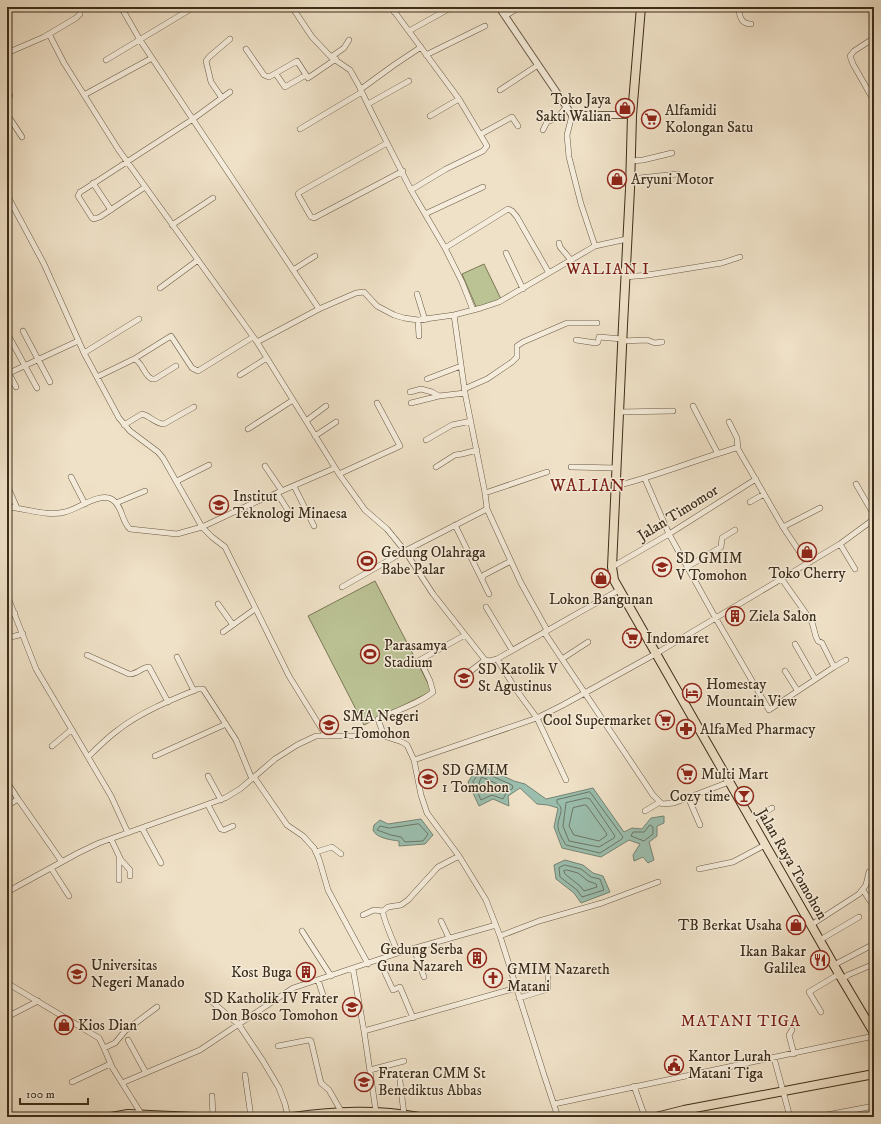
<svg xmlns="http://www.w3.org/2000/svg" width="881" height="1124" viewBox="0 0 881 1124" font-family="'IM FELL DW Pica',serif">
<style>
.green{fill:#bbc294;stroke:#7c7857}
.water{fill:#9bbeae;stroke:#758473}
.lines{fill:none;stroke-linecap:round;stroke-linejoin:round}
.shore{stroke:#6c7664;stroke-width:1}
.minor-casing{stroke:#6a5a45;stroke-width:6}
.tertiary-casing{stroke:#6a5a45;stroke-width:8}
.trunk-casing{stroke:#3d2d1a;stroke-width:10}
.minor{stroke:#f5ecdb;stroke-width:5}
.tertiary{stroke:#f5ecdb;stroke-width:6}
.trunk{stroke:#efe1c7;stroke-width:8}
.labels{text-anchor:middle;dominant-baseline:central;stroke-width:3;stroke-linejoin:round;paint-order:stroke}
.poi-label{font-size:15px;fill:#3d2d1a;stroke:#f5ecdb;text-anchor:start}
.street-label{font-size:15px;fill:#3d2d1a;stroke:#f5ecdb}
.neighbourhood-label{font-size:16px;letter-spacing:1px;fill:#7a1f14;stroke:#f5ecdb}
.quarter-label{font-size:17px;letter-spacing:1px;fill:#7a1f14;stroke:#f5ecdb}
</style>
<rect width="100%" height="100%" fill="#efe1c7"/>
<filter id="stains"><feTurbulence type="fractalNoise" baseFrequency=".005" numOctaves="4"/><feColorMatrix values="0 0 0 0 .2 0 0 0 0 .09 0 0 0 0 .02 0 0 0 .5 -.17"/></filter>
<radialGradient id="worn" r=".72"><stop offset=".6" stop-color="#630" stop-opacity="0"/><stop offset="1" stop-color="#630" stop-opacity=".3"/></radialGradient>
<path class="green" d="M484 264 501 299 477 309 462 274Z
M375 581 432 691 364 725 308 616Z"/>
<path class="water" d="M479 765 514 781 525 784 546 799 593 788 624 832 632 828 642 829 651 818 664 816V823L657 826V836L649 842 654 860 648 863 643 857 634 861 633 855 640 844 629 840 601 857 562 848 554 827 558 808 548 805 537 804 520 788 508 796 509 806 493 799 479 806 468 782Z
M421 819 433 835 425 844 399 846V841C391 840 376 838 373 830L374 825 380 820 388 824Z
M565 860 583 865 593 873 603 876 610 892 581 903 574 893 556 879 554 865Z"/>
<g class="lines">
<path class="shore" d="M481 771 512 785 513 788 506 793 503 799 492 795 481 800 473 782Z
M484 778 502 786 503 788 500 792 492 790 484 793 479 783 481 778Z
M590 792 623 837 622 839 600 853 566 845C563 840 558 832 558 827 557 818 566 809 557 803V800Z
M587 798 590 799 615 836 614 838 599 847 569 841 563 826 566 803Z
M585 805 587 806 607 834 606 836 599 841 574 835 569 826 573 808Z
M419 824 428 834 423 841 405 842 401 837 391 835 377 830 380 826 389 828Z
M650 825 653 827V834L644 841 631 836 633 832H644Z
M565 865 581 869 591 877 600 879 604 890 582 897 577 890 560 877 559 868Z
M567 870 578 873 588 881 596 884 597 887 584 891 580 886 565 874 564 871Z"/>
<defs>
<path id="minor" d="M121 7 140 40 319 309 356 293 364 292 377 306 394 315 404 318 418 320 454 315 481 308 499 302 595 246 627 239
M292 7 312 37 331 57 350 70 358 84 371 111 411 190 445 248 462 282 473 310
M391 7 459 99 487 146 483 151 446 169 411 190
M506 7 510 13
M739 7C739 16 741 24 751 24
M394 12 403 7
M505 16 520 7
M409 31 452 7
M49 34 64 63 118 149 257 342 339 474 365 510 387 529 405 551 433 594 485 660 490 661 497 659 619 590
M874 38 854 51 850 56 853 64 874 101
M246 49 264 75 269 77 297 61 308 78 336 59
M7 53 44 37 76 18 80 14V7
M426 55 485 26
M331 57 344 48 349 40
M106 60 194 7
M276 74 285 87 306 75
M7 89 10 96 7 100
M361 89 394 65 421 47
M500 90 538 65
M84 95 152 58
M222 98 211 82 206 61 209 57 230 39
M368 104 409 81
M7 114 22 137
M572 115 567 135 569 157 581 204 595 246
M430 116 459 99
M300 129 362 92
M543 130 547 122 558 117 566 107
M481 134 512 117 518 126
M387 143 300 192 298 194 300 198 311 217 314 218 403 171
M631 161 643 160 672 153
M630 179 678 174
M93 183 111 210
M145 187 100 217 94 219 92 218 78 196 80 192 82 191 193 119 230 92
M7 195 44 264 84 353 119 418 130 431 158 452 163 458 202 527 212 537 225 547 289 676 326 736
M425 214 483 187
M172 225 213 198
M559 243 560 247 571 260
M445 248 508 209 512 211 517 217 549 273
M506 253 523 289
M293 270 315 256
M625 277 648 275 722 263 740 257
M160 288 198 260
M417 294 425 320
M454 315 465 393 485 493 487 509 521 583 547 630
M418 320 419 336
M23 331 50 382
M7 333 37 388
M576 340 596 343 598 342 599 337 622 339
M622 341 647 340 655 343 662 342
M257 342 319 309
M84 353 139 319
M134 359 171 336 192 368 198 371 253 337
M7 370 16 387
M7 374 78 341
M240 375 267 358
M97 377 134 359C143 362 143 375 152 379H155L176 366
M427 379 461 366
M464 389 487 379 512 362 517 357V346L523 342 567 323H597
M410 392 421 389 432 392 439 396 465 393
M411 403 439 396
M693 406 718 454
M619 412 673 411
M306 421 326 406
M729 422 737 438 738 449
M124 425 142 414C150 416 156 424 164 424L194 407
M248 429 293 400
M315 436 336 422
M426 440 452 425 471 421
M265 466 282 491
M436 467 455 455 462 454 477 450
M571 467 617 468
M339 474 400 446 377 403
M71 477 85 504
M645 479 669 534 715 617 769 710 834 667 822 643 818 641 816 637 812 622 781 578
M177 481 209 465
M856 484 874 515
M7 485 17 508
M294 486 314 526
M616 486C657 476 695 460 736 448L738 449 783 527 807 563
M277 493 289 512
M485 493 547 472
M750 502 764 494
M116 503 145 491
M7 507C26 508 46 517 65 512 78 509 101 491 113 500 123 507 121 521 130 529L177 534 202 527 249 505 335 468
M870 522 874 528
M455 525 489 594
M783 527 820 508
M840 544 855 569
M612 567 669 534 756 479
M687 567 721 547 722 538 735 530
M482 579 484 575 511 561
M342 587 405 551 487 509
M872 590 874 589
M7 595 36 669 88 757C97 748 107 738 118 730 141 712 171 700 198 689H203L236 740 252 779
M218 604 233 625
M486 607 512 650
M7 616 15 613
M223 632 255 609
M544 632 653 795 662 804 674 803 729 782
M7 638 23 634
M795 644 815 679
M87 655 129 674C136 675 142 667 149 667L168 702
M177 657 194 691
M497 659 517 691 537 718 566 780
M562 659 588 642
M834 667 846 660
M785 671 797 690
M468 673 485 660
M384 736 378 719C395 711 419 704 433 692L430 681 420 660 465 635
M52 746 71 730
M155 756 226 724
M88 757 111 796 128 833
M414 760 537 718 563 705 657 653 840 544 874 519
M208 776 221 800
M254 777 287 825 303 836 314 848 319 859 328 890 368 964
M7 782 18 799
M688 797 700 825
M208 805 221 829 224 830 233 826
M7 806 18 799 62 862
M645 811 660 802
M751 820 772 808
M142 828 161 863
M111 839 121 860 130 870V876
M316 852 332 847 341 854
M51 868 69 896
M699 869 733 862 765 845
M119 880V857
M863 890 870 901
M7 892 78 853 99 843 225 798 240 789 275 759 297 745 316 736H384L402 742 407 745 414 760 421 795 427 813 459 856 486 900 500 936 544 1075 558 1117
M363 915 374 910 383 911
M441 921 449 938
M811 925 859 894 866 885 869 872
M302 931 331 976
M500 936 539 921 602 903 658 882
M820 940 859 917
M414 949 424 977
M398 953C395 945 382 917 383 911L388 907 401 905 408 900 438 867 459 856
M379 960 393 990 400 987 413 1018
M834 965 874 944
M353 969 364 1031 376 1112
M318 980 325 1001
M842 980 848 975 874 964
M7 983 99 1038 104 1048 112 1067 142 1115
M519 998 548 989V970
M210 1000 239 1025 263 1061 279 1088 285 1104 288 1117
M821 1012 809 992 839 974
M7 1017 38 1001
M792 1030 789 1035 794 1054
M364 1031 516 988
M128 1040 146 1073
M278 1046 309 1040 311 1041 321 1083 329 1090 341 1111
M104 1048 115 1043 125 1031 157 1007
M774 1058 790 1117
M370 1070 404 1061
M245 1075 251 1117
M400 1081 404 1114
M72 1082 110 1064
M122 1083 200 1050 293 988 398 953 496 925
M634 1086 645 1117
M212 1096 213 1117
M554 1104 874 1036
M816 1117 874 1106"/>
<path id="tertiary" d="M499 7 572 115H632"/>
<path id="trunk" d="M641 7 632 115 630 189 623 325 612 567 614 580 839 974 874 1033
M111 1117 128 1114 195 1117
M293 1117C336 1111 376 1109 419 1117
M656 1117 684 1110 874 1074"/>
</defs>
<use href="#minor" class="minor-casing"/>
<use href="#tertiary" class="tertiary-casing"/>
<use href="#trunk" class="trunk-casing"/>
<use href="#minor" class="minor"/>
<use href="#tertiary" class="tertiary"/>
<use href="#trunk" class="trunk"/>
</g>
<defs>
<symbol id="shop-ring" viewBox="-11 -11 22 22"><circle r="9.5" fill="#f5ecdb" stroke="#8f2418" stroke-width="1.5"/><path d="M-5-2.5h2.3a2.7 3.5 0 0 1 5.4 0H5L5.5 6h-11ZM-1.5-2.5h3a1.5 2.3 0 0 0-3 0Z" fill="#8f2418"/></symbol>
<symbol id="supermarket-ring" viewBox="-11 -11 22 22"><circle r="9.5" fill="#f5ecdb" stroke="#8f2418" stroke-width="1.5"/><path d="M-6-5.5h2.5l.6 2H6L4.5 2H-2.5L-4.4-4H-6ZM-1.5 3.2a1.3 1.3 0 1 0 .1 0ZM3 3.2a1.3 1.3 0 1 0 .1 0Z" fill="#8f2418"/></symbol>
<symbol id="university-ring" viewBox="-11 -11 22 22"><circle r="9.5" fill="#f5ecdb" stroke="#8f2418" stroke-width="1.5"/><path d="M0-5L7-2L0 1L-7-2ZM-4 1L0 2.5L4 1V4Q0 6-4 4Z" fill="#8f2418"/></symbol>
<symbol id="stadium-ring" viewBox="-11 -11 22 22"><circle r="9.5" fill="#f5ecdb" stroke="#8f2418" stroke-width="1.5"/><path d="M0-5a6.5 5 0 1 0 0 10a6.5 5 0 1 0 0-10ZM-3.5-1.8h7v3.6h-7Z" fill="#8f2418"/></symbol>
<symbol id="school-ring" viewBox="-11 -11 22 22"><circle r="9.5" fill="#f5ecdb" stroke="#8f2418" stroke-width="1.5"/><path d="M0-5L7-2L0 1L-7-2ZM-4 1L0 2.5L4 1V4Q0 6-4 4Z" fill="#8f2418"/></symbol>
<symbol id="building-ring" viewBox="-11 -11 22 22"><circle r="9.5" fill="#f5ecdb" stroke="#8f2418" stroke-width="1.5"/><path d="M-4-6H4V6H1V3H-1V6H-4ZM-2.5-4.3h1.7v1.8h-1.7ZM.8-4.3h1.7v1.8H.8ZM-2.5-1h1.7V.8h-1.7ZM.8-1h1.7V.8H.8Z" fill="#8f2418"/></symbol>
<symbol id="hotel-ring" viewBox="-11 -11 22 22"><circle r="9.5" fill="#f5ecdb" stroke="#8f2418" stroke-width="1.5"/><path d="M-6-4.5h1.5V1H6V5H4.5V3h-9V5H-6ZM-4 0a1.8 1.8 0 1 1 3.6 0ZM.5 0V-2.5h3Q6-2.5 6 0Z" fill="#8f2418"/></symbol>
<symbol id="pharmacy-ring" viewBox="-11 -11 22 22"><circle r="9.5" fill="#f5ecdb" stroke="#8f2418" stroke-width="1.5"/><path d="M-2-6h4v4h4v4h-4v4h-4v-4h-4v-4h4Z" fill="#8f2418"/></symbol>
<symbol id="bar-ring" viewBox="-11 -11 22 22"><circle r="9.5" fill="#f5ecdb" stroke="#8f2418" stroke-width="1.5"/><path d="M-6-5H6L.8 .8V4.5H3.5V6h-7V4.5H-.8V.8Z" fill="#8f2418"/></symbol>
<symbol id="restaurant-ring" viewBox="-11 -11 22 22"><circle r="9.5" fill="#f5ecdb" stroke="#8f2418" stroke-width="1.5"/><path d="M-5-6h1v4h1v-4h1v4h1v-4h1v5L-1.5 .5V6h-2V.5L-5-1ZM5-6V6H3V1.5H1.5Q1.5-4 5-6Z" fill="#8f2418"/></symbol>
<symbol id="church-ring" viewBox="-11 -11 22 22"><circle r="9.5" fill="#f5ecdb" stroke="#8f2418" stroke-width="1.5"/><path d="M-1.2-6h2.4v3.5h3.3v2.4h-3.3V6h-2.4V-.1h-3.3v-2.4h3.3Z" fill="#8f2418"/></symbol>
<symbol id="civic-ring" viewBox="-11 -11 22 22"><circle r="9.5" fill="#f5ecdb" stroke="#8f2418" stroke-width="1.5"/><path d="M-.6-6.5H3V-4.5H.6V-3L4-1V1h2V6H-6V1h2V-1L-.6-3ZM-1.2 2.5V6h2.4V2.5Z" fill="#8f2418"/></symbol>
</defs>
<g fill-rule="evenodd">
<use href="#shop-ring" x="614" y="97" width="22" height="22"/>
<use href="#supermarket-ring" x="640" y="108" width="22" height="22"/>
<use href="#shop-ring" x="606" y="168" width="22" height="22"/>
<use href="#university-ring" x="208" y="494" width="22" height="22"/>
<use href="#shop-ring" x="796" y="541" width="22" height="22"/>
<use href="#stadium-ring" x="356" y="550" width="22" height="22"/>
<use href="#school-ring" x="651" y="556" width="22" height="22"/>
<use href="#shop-ring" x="590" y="567" width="22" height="22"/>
<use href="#building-ring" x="724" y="605" width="22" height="22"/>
<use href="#supermarket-ring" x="621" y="627" width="22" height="22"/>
<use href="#stadium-ring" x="359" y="643" width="22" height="22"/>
<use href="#school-ring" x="453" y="667" width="22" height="22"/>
<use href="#hotel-ring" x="681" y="682" width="22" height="22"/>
<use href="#supermarket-ring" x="654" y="709" width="22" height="22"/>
<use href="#school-ring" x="318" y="714" width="22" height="22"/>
<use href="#pharmacy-ring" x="675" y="718" width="22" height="22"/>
<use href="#supermarket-ring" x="676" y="763" width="22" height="22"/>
<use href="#school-ring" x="417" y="768" width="22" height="22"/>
<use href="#bar-ring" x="733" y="785" width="22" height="22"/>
<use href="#shop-ring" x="785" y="914" width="22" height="22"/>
<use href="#building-ring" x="466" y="947" width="22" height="22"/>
<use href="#restaurant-ring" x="809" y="949" width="22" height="22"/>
<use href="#building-ring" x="295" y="961" width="22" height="22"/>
<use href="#university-ring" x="66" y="963" width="22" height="22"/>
<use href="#church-ring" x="482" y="967" width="22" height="22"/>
<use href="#school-ring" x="341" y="996" width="22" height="22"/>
<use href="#shop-ring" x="53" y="1014" width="22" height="22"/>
<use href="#civic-ring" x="663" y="1054" width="22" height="22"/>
<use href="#school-ring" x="353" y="1071" width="22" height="22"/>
</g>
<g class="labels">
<g class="poi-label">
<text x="611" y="99" text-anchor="end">Toko Jaya<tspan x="611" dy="17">Sakti Walian</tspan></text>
<text x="665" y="110">Alfamidi<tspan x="665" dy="17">Kolongan Satu</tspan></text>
<text x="631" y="179">Aryuni Motor</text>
<text x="233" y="496">Institut<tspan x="233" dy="17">Teknologi Minaesa</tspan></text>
<text x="381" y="552">Gedung Olahraga<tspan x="381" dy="17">Babe Palar</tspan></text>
<text x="676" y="558">SD GMIM<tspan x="676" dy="17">V Tomohon</tspan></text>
<text x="807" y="573" text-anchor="middle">Toko Cherry</text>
<text x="601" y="599" text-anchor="middle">Lokon Bangunan</text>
<text x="749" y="616">Ziela Salon</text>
<text x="646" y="638">Indomaret</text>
<text x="384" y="645">Parasamya<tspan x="384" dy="17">Stadium</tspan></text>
<text x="478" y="669">SD Katolik V<tspan x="478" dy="17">St Agustinus</tspan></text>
<text x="706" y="684">Homestay<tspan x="706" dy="17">Mountain View</tspan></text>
<text x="343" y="716">SMA Negeri<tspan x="343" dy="17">1 Tomohon</tspan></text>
<text x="651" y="720" text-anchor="end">Cool Supermarket</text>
<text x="700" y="729">AlfaMed Pharmacy</text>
<text x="442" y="770">SD GMIM<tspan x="442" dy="17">1 Tomohon</tspan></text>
<text x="701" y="774">Multi Mart</text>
<text x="730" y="796" text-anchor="end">Cozy time</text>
<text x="782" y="925" text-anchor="end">TB Berkat Usaha</text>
<text x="463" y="949" text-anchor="end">Gedung Serba<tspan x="463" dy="17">Guna Nazareh</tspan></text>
<text x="806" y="951" text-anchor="end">Ikan Bakar<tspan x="806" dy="17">Galilea</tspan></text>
<text x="91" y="965">Universitas<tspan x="91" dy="17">Negeri Manado</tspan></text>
<text x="507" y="969">GMIM Nazareth<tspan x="507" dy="17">Matani</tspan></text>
<text x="292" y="972" text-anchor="end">Kost Buga</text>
<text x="338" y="998" text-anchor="end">SD Katholik IV Frater<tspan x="338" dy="17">Don Bosco Tomohon</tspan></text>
<text x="78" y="1025">Kios Dian</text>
<text x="688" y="1056">Kantor Lurah<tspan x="688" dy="17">Matani Tiga</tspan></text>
<text x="378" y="1073">Frateran CMM St<tspan x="378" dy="17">Benediktus Abbas</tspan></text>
</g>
<g class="street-label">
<text transform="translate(678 513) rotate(-32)">Jalan Timomor</text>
<text transform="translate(792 864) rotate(60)">Jalan Raya Tomohon</text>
</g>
<g class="neighbourhood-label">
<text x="608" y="269">WALIAN I</text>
<text x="741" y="1021">MATANI TIGA</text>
</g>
<g class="quarter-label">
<text x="588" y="486">WALIAN</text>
</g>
</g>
<rect width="881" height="1124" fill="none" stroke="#efe1c7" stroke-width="24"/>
<rect x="8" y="8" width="865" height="1108" fill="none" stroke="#3d2d1a" stroke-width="2"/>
<rect x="12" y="12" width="857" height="1100" fill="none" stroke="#3d2d1a"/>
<path d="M20 1098v6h68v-6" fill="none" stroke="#3d2d1a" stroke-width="2"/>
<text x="26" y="1098" font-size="12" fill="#3d2d1a" stroke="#f5ecdb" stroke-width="3" paint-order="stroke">100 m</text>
<rect width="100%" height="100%" filter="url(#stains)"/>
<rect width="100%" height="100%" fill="url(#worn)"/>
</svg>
